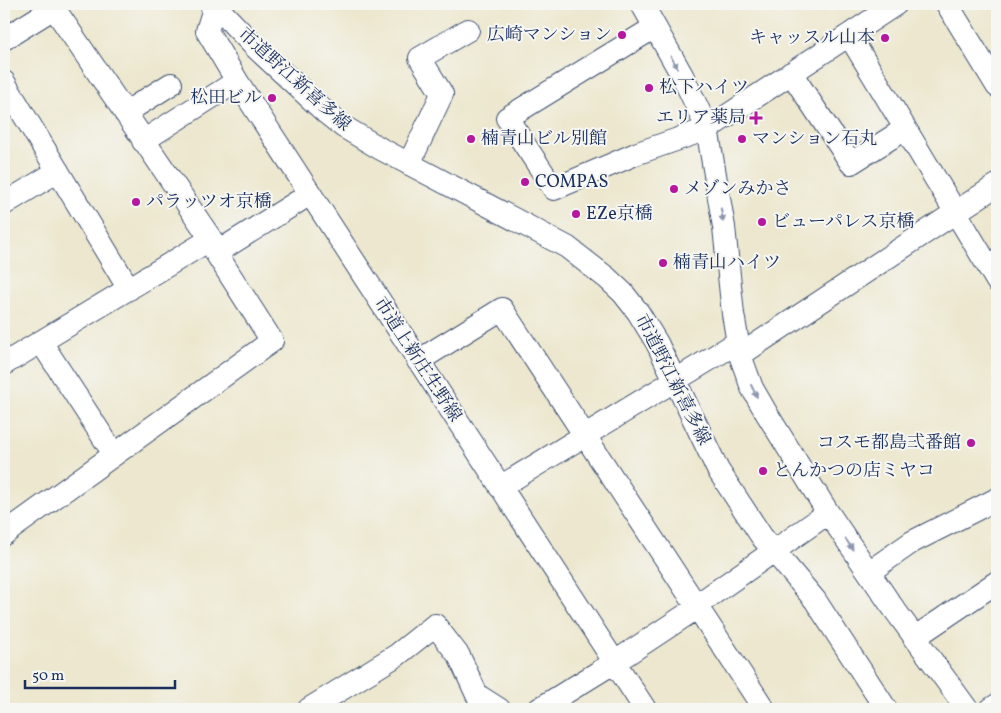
<svg xmlns="http://www.w3.org/2000/svg" width="1001" height="713" viewBox="0 0 1001 713" font-family="Vollkorn,'Noto Serif JP',serif">
<style>
.lines{fill:none;stroke-linecap:round;stroke-linejoin:round}
.minor-casing{stroke:#3a4b6f;stroke-width:24}
.major-casing{stroke:#3a4b6f;stroke-width:29}
.minor{stroke:#fff;stroke-width:22}
.major{stroke:#fff;stroke-width:28}
.oneway{fill:#8d97ae}
.poi-dot{fill:#b5179e;stroke:#f6f6f2;stroke-width:2}
.labels{text-anchor:middle;dominant-baseline:central;stroke-width:4;stroke-linejoin:round;paint-order:stroke}
.poi-label{font-size:18px;fill:#1b2f5e;stroke:#f6f6f2;text-anchor:start}
.street-label{font-size:18px;fill:#1b2f5e;stroke:#f6f6f2}
</style>
<rect width="100%" height="100%" fill="#f6f6f2"/>
<filter id="ink" filterUnits="userSpaceOnUse"><feTurbulence type="fractalNoise" baseFrequency=".02" numOctaves="2"/><feDisplacementMap in="SourceGraphic" scale="10" xChannelSelector="R" yChannelSelector="G"/><feConvolveMatrix kernelMatrix="1 2 1 2 8 2 1 2 1" color-interpolation-filters="sRGB"/></filter>
<filter id="wash" filterUnits="userSpaceOnUse"><feTurbulence type="fractalNoise" baseFrequency=".0096" numOctaves="4" result="noise"/><feDisplacementMap in="SourceGraphic" scale="20" xChannelSelector="R" yChannelSelector="G"/><feGaussianBlur stdDeviation="1.12" result="paint"/><feColorMatrix in="noise" values="0 0 0 0 0 0 0 0 0 0 0 0 0 0 0 0 0 1.4 0 .05"/><feComposite in="paint" operator="in"/></filter>
<g filter="url(#wash)">
<rect width="100%" height="100%" fill="#ece7ce"/>
</g>
<g filter="url(#ink)">
<g class="lines">
<defs>
<path id="minor" d="M642 4 683 77 707 128 724 227 733 314 740 355 752 388 767 414 827 511 889 602 967 709
M947 4 997 86
M215 5 255 47 325 112 344 127 381 149 567 247 607 278 623 293 638 312 657 343 718 470 762 537 815 600 886 709
M215 5 207 31 237 81 645 709
M655 27 507 118 554 189 638 153 707 129 896 4
M849 35 997 281
M4 39 54 8 211 239 216 253 272 341 4 534
M791 73 851 163 905 129
M4 82 129 289
M125 113 171 84
M143 141 237 81
M409 164 442 94 420 58 468 30
M4 204 58 171
M216 253 310 194
M41 342 114 454
M740 355 997 185
M418 361 502 309 764 709
M4 364 211 239
M500 487 738 342
M869 572 912 542 997 499
M914 638 997 582
M309 709 397 655 435 625 459 656 477 695 499 709
M539 709 615 662 695 609 697 605 828 513
M991 709 997 705"/>
<path id="major" d="M214 4 215 5"/>
</defs>
<use href="#minor" class="minor-casing"/>
<use href="#major" class="major-casing"/>
<use href="#minor" class="minor"/>
<use href="#major" class="major"/>
</g>
<defs><path id="oneway-solid" d="M-6-.8H1V-3.2L6.5 0L1 3.2V.8H-6Z" transform="scale(1.25)"/></defs>
<g class="oneway">
<use href="#oneway-solid" transform="translate(674 62) rotate(61)"/>
<use href="#oneway-solid" transform="translate(722 215) rotate(80)"/>
<use href="#oneway-solid" transform="translate(754 391) rotate(64)"/>
<use href="#oneway-solid" transform="translate(849 544) rotate(56)"/>
</g>
</g>
<g class="poi-dot">
<circle cx="622" cy="35" r="5"/>
<circle cx="885" cy="38" r="5"/>
<circle cx="649" cy="88" r="5"/>
<circle cx="272" cy="98" r="5"/>
<path d="M753.5 110.5h5v5h5v5h-5v5h-5v-5h-5v-5h5z"/>
<circle cx="471" cy="139" r="5"/>
<circle cx="742" cy="139" r="5"/>
<circle cx="525" cy="182" r="5"/>
<circle cx="674" cy="189" r="5"/>
<circle cx="136" cy="202" r="5"/>
<circle cx="576" cy="214" r="5"/>
<circle cx="762" cy="222" r="5"/>
<circle cx="663" cy="263" r="5"/>
<circle cx="971" cy="443" r="5"/>
<circle cx="763" cy="471" r="5"/>
</g>
<g class="labels">
<g class="poi-label">
<text x="612" y="35" text-anchor="end">広崎マンション</text>
<text x="875" y="38" text-anchor="end">キャッスル山本</text>
<text x="659" y="88">松下ハイツ</text>
<text x="262" y="98" text-anchor="end">松田ビル</text>
<text x="746" y="118" text-anchor="end">エリア薬局</text>
<text x="481" y="139">楠青山ビル別館</text>
<text x="752" y="139">マンション石丸</text>
<text x="535" y="182">COMPAS</text>
<text x="684" y="189">メゾンみかさ</text>
<text x="146" y="202">パラッツオ京橋</text>
<text x="586" y="214">EZe京橋</text>
<text x="772" y="222">ビューパレス京橋</text>
<text x="673" y="263">楠青山ハイツ</text>
<text x="961" y="443" text-anchor="end">コスモ都島弍番館</text>
<text x="773" y="471">とんかつの店ミヤコ</text>
</g>
<g class="street-label">
<text transform="translate(294 80) rotate(42)">市道野江新喜多線</text>
<text transform="translate(417 360) rotate(57)">市道上新庄生野線</text>
<text transform="translate(672 380) rotate(63)">市道野江新喜多線</text>
</g>
</g>
<rect width="1001" height="713" fill="none" stroke="#f6f6f2" stroke-width="20"/>
<path d="M25 680v8h150v-8" fill="none" stroke="#1b2f5e" stroke-width="2.5"/>
<text x="32" y="680" font-size="15" fill="#1b2f5e" stroke="#f6f6f2" stroke-width="4" paint-order="stroke">50 m</text>
</svg>
